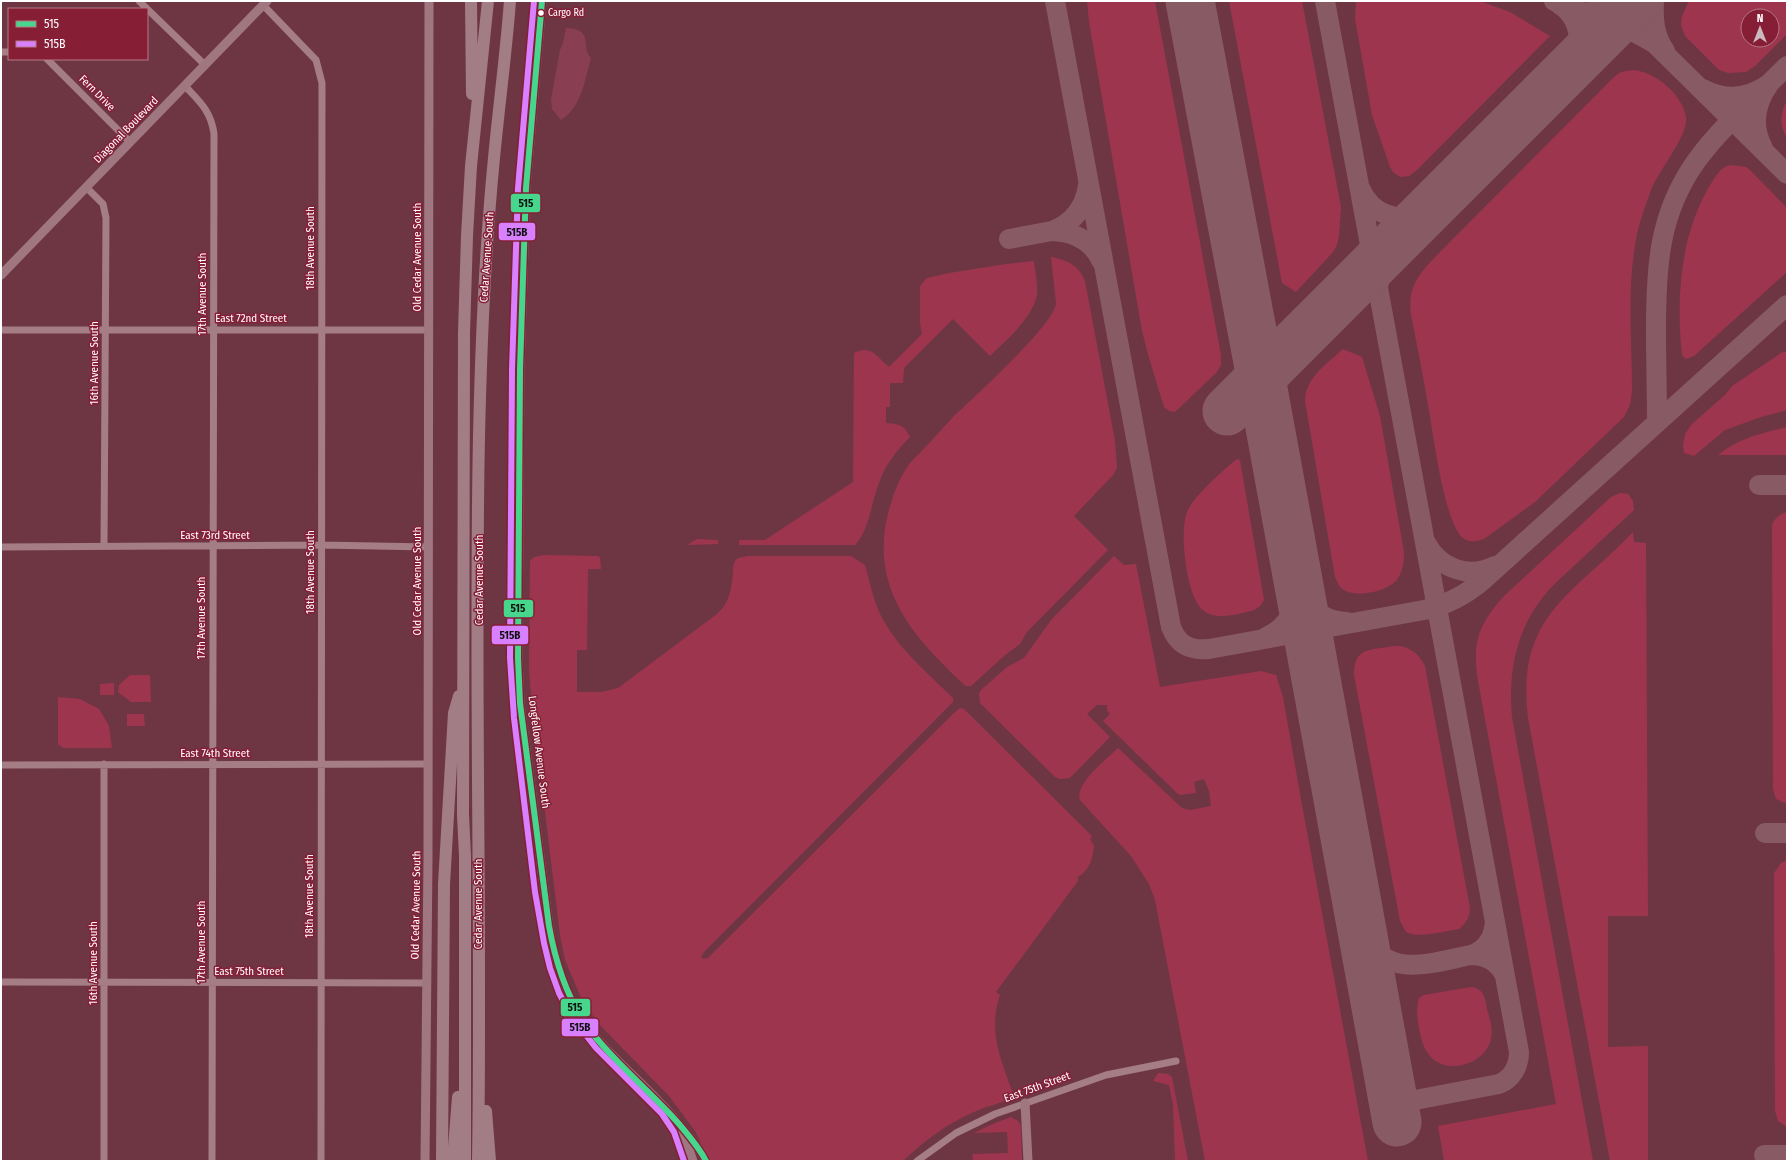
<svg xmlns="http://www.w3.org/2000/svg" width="1788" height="1162" viewBox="0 0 1788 1162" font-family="'Fira Sans Condensed',sans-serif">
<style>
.green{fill:#9e354e;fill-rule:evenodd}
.water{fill:#893f51}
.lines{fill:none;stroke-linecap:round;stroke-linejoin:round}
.taxiway{stroke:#885a64;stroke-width:20}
.runway{stroke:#885a64;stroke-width:49}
.street{stroke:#a47d85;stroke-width:7}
.secondary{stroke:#a07781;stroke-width:9}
.highway{stroke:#a37d86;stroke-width:12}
.bus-1-casing{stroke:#861e36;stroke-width:9}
.bus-2-casing{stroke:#861e36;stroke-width:9}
.bus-1{stroke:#46d78d;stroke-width:6}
.bus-2{stroke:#d880ff;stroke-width:6}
.bus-dot{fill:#fff;stroke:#861e36;stroke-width:1.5}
.labels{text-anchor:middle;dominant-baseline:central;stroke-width:3;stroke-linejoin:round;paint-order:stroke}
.bus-label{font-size:10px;fill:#fff;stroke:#861e36;text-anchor:start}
.street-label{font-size:11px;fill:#fff;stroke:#861e36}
.line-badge{stroke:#861e36;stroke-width:1.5}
.pale-badge-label{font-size:11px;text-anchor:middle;font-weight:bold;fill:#111}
</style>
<rect width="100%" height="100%" fill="#6e3643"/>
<path class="green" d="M1087 1H1155L1221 355V365L1217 372 1175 412 1169 411 1164 407 1149 358 1142 331 1089 22Z
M1229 1H1302L1341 207 1339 236 1337 245 1333 252 1296 292 1282 283Z
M1356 1H1480L1510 12 1550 36 1417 170 1409 176 1400 177 1393 172 1390 167 1372 115 1355 19Z
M1689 1H1787V34L1755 66 1746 72 1728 73 1719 70 1685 36 1681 25 1682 16ZM1748 16H1772V40H1748Z
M1633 70C1656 72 1682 94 1686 117 1689 136 1656 173 1650 193 1644 210 1637 228 1635 246 1627 293 1632 343 1632 391L1630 405 1624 417 1535 502 1484 539C1478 541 1471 543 1464 539 1444 525 1433 431 1428 405 1423 375 1417 345 1411 315 1407 285 1421 272 1440 252L1614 77 1621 72Z
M1787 100V138C1779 125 1780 113 1787 100Z
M1731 165 1746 167 1751 171 1787 208V272L1694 356 1686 359 1682 355C1676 297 1680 236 1710 185 1716 176 1720 167 1731 165Z
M1051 257C1067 260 1079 265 1085 281L1115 441 1117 468 1114 474 1074 516 1108 550 1027 632 1020 644 1004 656 971 686H966C956 678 948 669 940 661 897 618 872 571 889 510 894 493 899 478 910 463 925 448 939 432 954 416 973 398 1056 323 1056 303Z
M1034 261C1035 272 1038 284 1037 295 1032 319 1007 339 990 356L953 319 904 368 903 383H890V407H886V423C898 424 904 424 910 437 897 450 885 465 879 483 871 503 870 529 855 545H739V540H765L853 482 854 353C871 344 877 357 889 367L922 334 920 323V286L927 278 949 273 1006 264Z
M1343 349 1362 357 1380 416 1404 552C1404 561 1403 573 1396 581 1385 592 1354 599 1341 588 1338 585 1337 581 1335 577L1305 401C1305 378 1327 364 1343 349Z
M1787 351V410L1761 417 1725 430 1694 456 1684 453 1683 446 1685 434 1692 424 1725 395 1732 386 1781 353Z
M1787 427V455H1718C1738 438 1762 433 1787 427Z
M1237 459 1240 460 1264 600C1259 610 1252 611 1242 613 1229 616 1215 619 1204 611 1186 599 1179 531 1187 512 1193 497 1223 470 1237 459Z
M1620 493 1628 494 1633 501 1634 510C1615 528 1595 546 1576 564 1563 576 1550 587 1540 601 1515 634 1508 677 1512 717L1593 1161H1444L1438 1126 1556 1104 1478 681C1472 643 1478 625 1504 596L1611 497Z
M1787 512V804L1776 799 1773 789 1772 525C1775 518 1779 514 1787 512Z
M1633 532 1634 542 1646 543 1648 916H1608V1047L1648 1046V1161H1610L1528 718C1516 615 1572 596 1633 532Z
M697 539 718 540V544L687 545Z
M544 555 598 556 600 558 601 569H588L587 650H577V692H602L618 688 717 614C730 602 731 590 733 573 733 569 733 563 736 560 738 557 744 557 748 556H851L865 565C869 578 871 591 876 604 889 640 922 668 949 694L953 698V702L704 952 701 957 703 959 708 958 955 712 960 708 964 709 1092 836 1090 839 1094 846C1093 858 1089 871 1078 877V881L996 992 1000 995C988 1031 1000 1057 1012 1091V1097C1001 1104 986 1106 974 1112 948 1123 924 1141 903 1161H710L695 1131 669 1096 598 1023 582 1000 565 960 560 935 531 697 529 667 530 561 534 557Z
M1114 556 1124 565 1136 564 1160 687 1261 671 1276 675 1283 697 1302 805 1368 1161H1205L1155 900 1149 884 1131 856 1080 800C1074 784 1107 759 1118 748L1182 808 1190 810 1211 806 1209 791 1204 779 1194 782 1196 793 1179 795 1103 721 1110 714 1107 710V705H1097L1087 714 1110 737 1070 778 1060 779 1055 777 980 703 979 694 981 690 1007 667 1024 658 1051 620Z
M1393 646C1408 645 1418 652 1425 666L1470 908C1470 917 1466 923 1459 929 1443 931 1421 939 1406 932L1400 921 1354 675C1354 646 1370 651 1393 646Z
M130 675H150L151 702H131L118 692 119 685Z
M114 683V695H100V684Z
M58 697 80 699 99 709 109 726 112 748H63L58 744Z
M127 714H144L145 726H127Z
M1787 860V1127L1778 1121 1775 1111 1774 873 1781 863Z
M1471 987C1484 989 1485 997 1487 1009 1490 1019 1494 1031 1490 1042 1483 1065 1446 1075 1430 1056 1423 1048 1421 1038 1419 1028 1417 1017 1416 1008 1419 998L1424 995Z
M1158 1073 1168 1074 1172 1077 1188 1161H1175L1173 1105 1169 1085 1153 1081Z
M1011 1117 1018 1121 1021 1126 1022 1161 973 1160 972 1155 974 1154 1008 1153 1007 1132 976 1133 967 1137 990 1125Z"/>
<path class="water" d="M566 28C595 29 580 47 591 58 585 80 581 108 561 120L552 109 551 99 560 50 563 43Z"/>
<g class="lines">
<path class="taxiway" d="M1055 1 1171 627C1178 645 1190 651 1209 649L1424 610C1447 605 1464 596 1482 581L1787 305
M1188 1 1194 22 1191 1
M1325 1 1519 1052C1519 1066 1512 1079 1499 1084L1394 1104
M1554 1 1638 34 1654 43 1787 174
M1654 1C1653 19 1654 35 1665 51
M1589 12 1617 10 1634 1
M1554 83C1560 76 1569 68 1574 59 1584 40 1578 15 1559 4
M1703 89C1726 101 1748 99 1769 84 1755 104 1751 126 1763 148
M1088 185C1085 208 1073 223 1052 231 1074 232 1093 241 1102 262
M1361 190C1371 213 1397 224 1420 212 1429 208 1437 199 1445 193
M1009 239 1052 231
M1379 283C1381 257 1398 241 1415 223
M1657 423C1657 392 1656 362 1656 331 1656 268 1658 214 1697 160 1722 126 1757 96 1787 66
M1759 485H1787
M1426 543C1440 569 1469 579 1495 566
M1266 637C1301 621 1296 595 1294 563 1301 593 1310 621 1347 622
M1765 833H1787
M1358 907C1360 917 1362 928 1366 937 1388 980 1434 962 1471 955
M1495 921C1494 938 1486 950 1471 955 1486 955 1498 961 1505 976
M1764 1155H1787"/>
<path class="runway" d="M1190 1 1261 378 1397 1122
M1227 411 1637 1"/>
<path class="street" d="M139 1 205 65
M263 5 316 60 322 83 321 1161
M1 52H9
M47 59 130 142
M185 86C200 102 211 111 214 134L212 1161
M86 187 103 204 106 218 104 546
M1 330H429
M1 547 321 545 429 547
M104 764V1161
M1 765 428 764
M1 982 426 983
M917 1161 956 1133 995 1114 1106 1075 1176 1061"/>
<path class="secondary" d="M542 1 526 188 520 369 518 658 520 703 549 926C555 965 568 1003 593 1034 619 1066 652 1090 677 1122 688 1135 699 1146 706 1161
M1 275 267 1
M1025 1103 1028 1161
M682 1130 693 1161
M425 1161 428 858 429 1"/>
<path class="highway" d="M471 1 472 94
M486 1111 490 1161
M442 1161 444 884 454 713 459 696
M453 1161 458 1097
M465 1161V856L463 815 464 333 467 236 471 166 488 1
M478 1161C482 920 474 679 479 437 481 344 485 250 494 158 499 105 506 54 510 1"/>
<defs>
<path id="bus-1" d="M542 1 526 188 520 369 518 658 520 703 549 926C556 965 568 1003 593 1034 619 1067 652 1093 679 1124 689 1136 699 1147 706 1161"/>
<path id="bus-2" d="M534 1 518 188 512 369 510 658 514 718 535 892 544 943 550 968 559 993 571 1016 596 1048 662 1114 674 1132 684 1161"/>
</defs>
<use href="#bus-1" class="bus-1-casing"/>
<use href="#bus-2" class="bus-2-casing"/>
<use href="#bus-1" class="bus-1"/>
<use href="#bus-2" class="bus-2"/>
</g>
<circle class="bus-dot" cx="541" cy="13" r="3.5"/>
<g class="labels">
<g class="bus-label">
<text x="548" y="13">Cargo Rd</text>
</g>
<g class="street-label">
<text transform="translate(97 93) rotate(45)">Fern Drive</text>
<text transform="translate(126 130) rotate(-46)">Diagonal Boulevard</text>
<text transform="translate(310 248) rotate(-90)">18th Avenue South</text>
<text transform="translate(417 257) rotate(-90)">Old Cedar Avenue South</text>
<text transform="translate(487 257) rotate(-86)">Cedar Avenue South</text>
<text transform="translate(202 294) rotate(-90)">17th Avenue South</text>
<text x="251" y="318">East 72nd Street</text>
<text transform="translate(94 363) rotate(-90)">16th Avenue South</text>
<text x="215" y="535">East 73rd Street</text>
<text transform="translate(310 572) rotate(-90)">18th Avenue South</text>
<text transform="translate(479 580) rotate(-90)">Cedar Avenue South</text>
<text transform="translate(417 581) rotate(-90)">Old Cedar Avenue South</text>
<text transform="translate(201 618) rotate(-90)">17th Avenue South</text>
<text transform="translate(539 752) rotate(83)">Longfellow Avenue South</text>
<text x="215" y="753">East 74th Street</text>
<text transform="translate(309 896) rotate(-90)">18th Avenue South</text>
<text transform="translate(478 904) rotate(-90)">Cedar Avenue South</text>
<text transform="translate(416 905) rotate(-89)">Old Cedar Avenue South</text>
<text transform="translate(201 942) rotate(-90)">17th Avenue South</text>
<text transform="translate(93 963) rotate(-90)">16th Avenue South</text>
<text x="249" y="971">East 75th Street</text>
<text transform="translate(1037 1087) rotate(-20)">East 75th Street</text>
</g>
</g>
<g class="line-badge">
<rect x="510" y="193" width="31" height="20" rx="4" fill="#46d78d"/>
<rect x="498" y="222" width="38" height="19" rx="4" fill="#d880ff"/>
<rect x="503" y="599" width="31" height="19" rx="4" fill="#46d78d"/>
<rect x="491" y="625" width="38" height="20" rx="4" fill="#d880ff"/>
<rect x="560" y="998" width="31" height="19" rx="4" fill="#46d78d"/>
<rect x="561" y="1018" width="38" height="19" rx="4" fill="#d880ff"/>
</g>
<g class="pale-badge-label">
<text x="526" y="207">515</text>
<text x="517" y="236">515B</text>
<text x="518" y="612">515</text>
<text x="510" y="639">515B</text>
<text x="575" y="1011">515</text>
<text x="580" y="1031">515B</text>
</g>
<rect width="1788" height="1162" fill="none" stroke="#ffffff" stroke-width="4"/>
<rect x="8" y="8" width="140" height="52" fill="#861e36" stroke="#b67886"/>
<rect x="16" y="21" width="20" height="6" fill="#46d78d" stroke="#b67886"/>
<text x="44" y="28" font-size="12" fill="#ffffff">515</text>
<rect x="16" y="41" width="20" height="6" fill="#d880ff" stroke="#b67886"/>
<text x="44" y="48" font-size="12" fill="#ffffff">515B</text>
<g transform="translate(1760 28)"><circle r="19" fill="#861e36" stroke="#b67886"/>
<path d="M0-3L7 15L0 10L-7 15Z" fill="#ccb9bd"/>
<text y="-6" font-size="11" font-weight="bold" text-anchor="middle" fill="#ffffff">N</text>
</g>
</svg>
